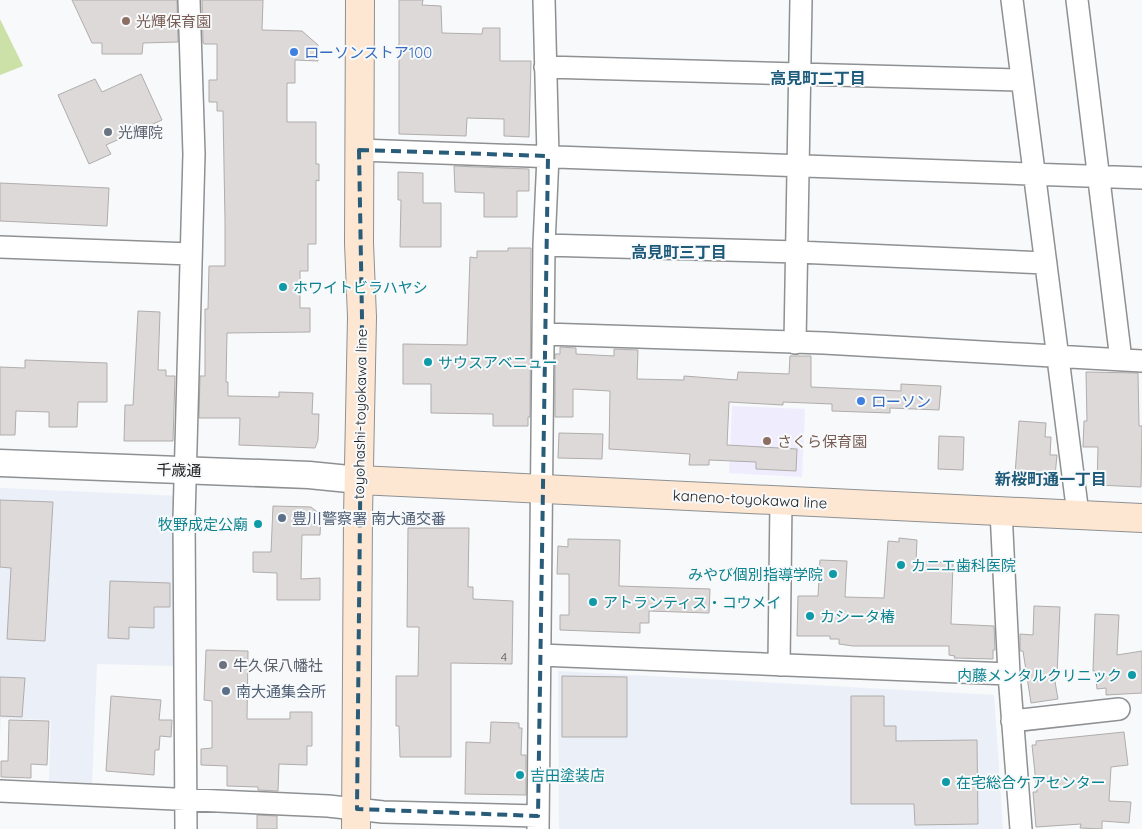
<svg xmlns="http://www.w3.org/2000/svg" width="1142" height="829" viewBox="0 0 1142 829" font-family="Quicksand,'Noto Sans JP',sans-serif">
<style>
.built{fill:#eaeff8}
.education{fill:#efecfe}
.green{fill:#cbe1a7}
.building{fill:#dcd9d8;stroke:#b0adac}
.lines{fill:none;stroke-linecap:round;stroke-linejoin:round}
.minor-casing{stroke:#8e9092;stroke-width:24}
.tertiary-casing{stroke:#8e9092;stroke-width:29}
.secondary-casing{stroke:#8e9092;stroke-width:30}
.minor{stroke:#fff;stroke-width:21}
.tertiary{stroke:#fff;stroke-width:26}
.secondary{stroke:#fde7d3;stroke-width:28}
.marked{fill:none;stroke:#295c79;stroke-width:4;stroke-dasharray:10 6;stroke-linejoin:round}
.education-dot{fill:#8d6e63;stroke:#f7f9fb;stroke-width:2}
.shop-dot{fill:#3f7fe0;stroke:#f7f9fb;stroke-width:2}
.worship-dot{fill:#6b7280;stroke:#f7f9fb;stroke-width:2}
.culture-dot{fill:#0f9aa8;stroke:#f7f9fb;stroke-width:2}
.service-dot{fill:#5c6f8a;stroke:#f7f9fb;stroke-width:2}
.labels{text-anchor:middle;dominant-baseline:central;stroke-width:4;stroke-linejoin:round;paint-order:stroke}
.number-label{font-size:12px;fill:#4e4d4d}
.education-label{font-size:15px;fill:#785e54;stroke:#f7f9fb;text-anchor:start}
.shop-label{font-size:15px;fill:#366cbe;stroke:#f7f9fb;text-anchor:start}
.worship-label{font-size:15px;fill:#5b616d;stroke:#f7f9fb;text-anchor:start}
.culture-label{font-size:15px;fill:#0d838f;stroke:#f7f9fb;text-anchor:start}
.street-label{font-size:15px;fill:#1e1e1f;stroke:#f7f9fb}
.service-label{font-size:15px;fill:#4e5e75;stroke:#f7f9fb;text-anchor:start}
.neighbourhood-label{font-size:16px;font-weight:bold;fill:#1e5a7a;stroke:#f7f9fb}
</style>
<rect width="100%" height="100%" fill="#f7f9fb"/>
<path class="built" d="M0 488 179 496 177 666 97 664 92 783 49 781 51 720 1 718 0 735Z
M558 671 994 695 1003 829H559Z"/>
<path class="education" d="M732 406 805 409 802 477 729 473Z"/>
<path class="green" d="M0 19 23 66 0 75Z"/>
<path class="building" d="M72 0H177L178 42 143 43 142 54H102V43H92Z
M202 0H263L262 30 302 31 318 45V61L295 60V83H287V122H316V164H319V181L316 180V244H308V271H300V308H310V332L227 333 226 382H228V396L279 397V392L313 393 312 414H319L318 440 315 448 239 445 240 418H199L200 376H205V309H208L209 266H225V220L223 111H217V102H209V80H217V44H204L203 42Z
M399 0H423L422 5 441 6 442 33 482 34 483 28H500V61H531L529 137 504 136V119L467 118 466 136 399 134Z
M141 74 162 120 106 145 111 154 89 164 58 95 95 79 102 92Z
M454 166 529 169V191H517V217H484V193L455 192Z
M398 172 423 173V203H441V247H400L401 200H398Z
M0 183 109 188 107 226 0 221Z
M508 248H531L530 417H528V426H493V414L431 413V384H403V344L467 345 470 257 477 258V251H508Z
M138 311 160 312 158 370H166V376H175L173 441H124L125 405H133Z
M560 347 576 348V354L614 356V349L638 350 637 379 684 380V376L737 380 738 372 789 374 790 356H811V387L901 391V384L941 386 939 410 890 408V413L832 411V404L783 402V405L729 402 727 445 797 449 796 471 756 469V462L709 460V465H689L690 454 609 449 610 391 573 389V417H555V354H560Z
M25 360 107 363V402H78L77 427H49V412L16 411 15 435H0V367L25 368Z
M1086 372 1138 373 1139 426H1142L1141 487 1097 485 1098 447H1083L1084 421H1087Z
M1019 421 1046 423 1045 437H1051L1050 455H1057L1055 476 1015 474Z
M559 433 603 434 602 459 558 458Z
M939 436 964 437 963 470 938 469Z
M0 500 53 502 45 641 7 639 11 568 0 567Z
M273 506 311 507 321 515 320 535H302L301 579 320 578V600H277V573L253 572V552H271Z
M408 528H469L468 587H473V599L513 601 512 664 451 663V757H400L399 726H396V676H418L419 627H407Z
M899 538 917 540 916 561 953 563 951 624 994 626 995 650H993V659L954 658 955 656 949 655V646H853L839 644V639H830V636H797L798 596H818L820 560 847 561 845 597 884 598 888 541 899 542Z
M568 539 620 540 619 586 710 589 709 613 649 611V623H640V633L560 630V615H569V574H557L558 546 568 547Z
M110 581 170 583V607H154V628L129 627V639L108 638Z
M1034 606 1060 607 1057 675 1054 676 1058 699 1031 703 1023 651H1020V634L1033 635Z
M1095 614 1119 615 1117 655 1142 651V693L1106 695V688L1097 689 1095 671H1093Z
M206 650 248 651 247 719H290V712H312V746H307V765L279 764 278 791 258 790V787L227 786V766L201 765V749L212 748V701L204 700Z
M562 676 627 677V737H562Z
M0 677 25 678 22 717 0 716Z
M111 696 161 700 159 720H172L171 737 160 736 159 750H155L154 775 106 771Z
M851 696H884V726H896V741L977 740 978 824 915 825 914 804H851Z
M9 720 49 721 47 765 31 764V778L1 777V761H8Z
M491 722 519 723V728H522L521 755H526V795L465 794 466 742 490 743Z
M1124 732 1128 765 1111 767 1109 801 1131 802 1129 823 1102 821V829L1080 828 1081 824 1036 827 1033 792H1037L1032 745H1036V741Z
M257 815 277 816V829H257Z"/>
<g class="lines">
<defs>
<path id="minor" d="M1012 0 1078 514
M1077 0 1121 360
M545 67 1022 80
M359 150 1142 178
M544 245 797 252 1046 263
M0 247 191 254
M544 334 824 343 1142 361
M795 343 801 0
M1001 511 1009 674 1021 829
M540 655 1009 674
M779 665 781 501
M1012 721 1119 709
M0 791 328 806 383 812 538 816
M186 829 184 519 194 154 189 0
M538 829 544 245 548 156 544 0"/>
<path id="tertiary" d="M0 463 309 475 359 480"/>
<path id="secondary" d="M359 480 1142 518
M356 829 358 516 362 317 359 243 360 0"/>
</defs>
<use href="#minor" class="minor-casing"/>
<use href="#tertiary" class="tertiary-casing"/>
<use href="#secondary" class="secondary-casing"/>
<use href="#minor" class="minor"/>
<use href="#tertiary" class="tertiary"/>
<use href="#secondary" class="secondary"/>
</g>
<path class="marked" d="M359 150 548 156 538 816 357 809 362 317Z"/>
<g class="education-dot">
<circle cx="126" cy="21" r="5"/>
<circle cx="767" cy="441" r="5"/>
</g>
<g class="shop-dot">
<circle cx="294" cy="52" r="5"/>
<circle cx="861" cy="401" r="5"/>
</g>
<g class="worship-dot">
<circle cx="108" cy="132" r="5"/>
<circle cx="223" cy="665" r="5"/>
</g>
<g class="culture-dot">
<circle cx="283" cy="287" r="5"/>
<circle cx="428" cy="362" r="5"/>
<circle cx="258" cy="524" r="5"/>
<circle cx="901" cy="565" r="5"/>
<circle cx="833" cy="574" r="5"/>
<circle cx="593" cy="602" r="5"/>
<circle cx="810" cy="616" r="5"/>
<circle cx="1132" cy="675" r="5"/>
<circle cx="520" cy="775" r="5"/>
<circle cx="946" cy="782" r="5"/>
</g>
<g class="service-dot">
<circle cx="282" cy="518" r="5"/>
<circle cx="226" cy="691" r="5"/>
</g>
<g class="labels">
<g class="number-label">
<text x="504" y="656">4</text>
</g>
<g class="education-label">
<text x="136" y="21">光輝保育園</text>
<text x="777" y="441">さくら保育園</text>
</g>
<g class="shop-label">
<text x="304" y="52">ローソンストア100</text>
<text x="871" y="401">ローソン</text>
</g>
<g class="worship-label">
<text x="118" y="132">光輝院</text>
<text x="233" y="665">牛久保八幡社</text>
</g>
<g class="culture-label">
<text x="293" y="287">ホワイトビラハヤシ</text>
<text x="438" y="362">サウスアベニュー</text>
<text x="248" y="524" text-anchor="end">牧野成定公廟</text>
<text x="911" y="565">カニエ歯科医院</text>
<text x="823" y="574" text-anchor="end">みやび個別指導学院</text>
<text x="603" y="602">アトランティス・コウメイ</text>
<text x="820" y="616">カシータ椿</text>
<text x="1122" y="675" text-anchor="end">内藤メンタルクリニック</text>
<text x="530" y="775">吉田塗装店</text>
<text x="956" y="782">在宅総合ケアセンター</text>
</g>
<g class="street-label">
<text transform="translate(360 414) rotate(-89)">toyohashi-toyokawa line</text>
<text transform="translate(179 470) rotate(2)">千歳通</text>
<text transform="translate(750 499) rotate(3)">kaneno-toyokawa line</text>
</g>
<g class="service-label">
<text x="292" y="518">豊川警察署 南大通交番</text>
<text x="236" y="691">南大通集会所</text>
</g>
<g class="neighbourhood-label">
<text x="818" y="78">高見町二丁目</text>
<text x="679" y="252">高見町三丁目</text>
<text x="1051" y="479">新桜町通一丁目</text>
</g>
</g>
</svg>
